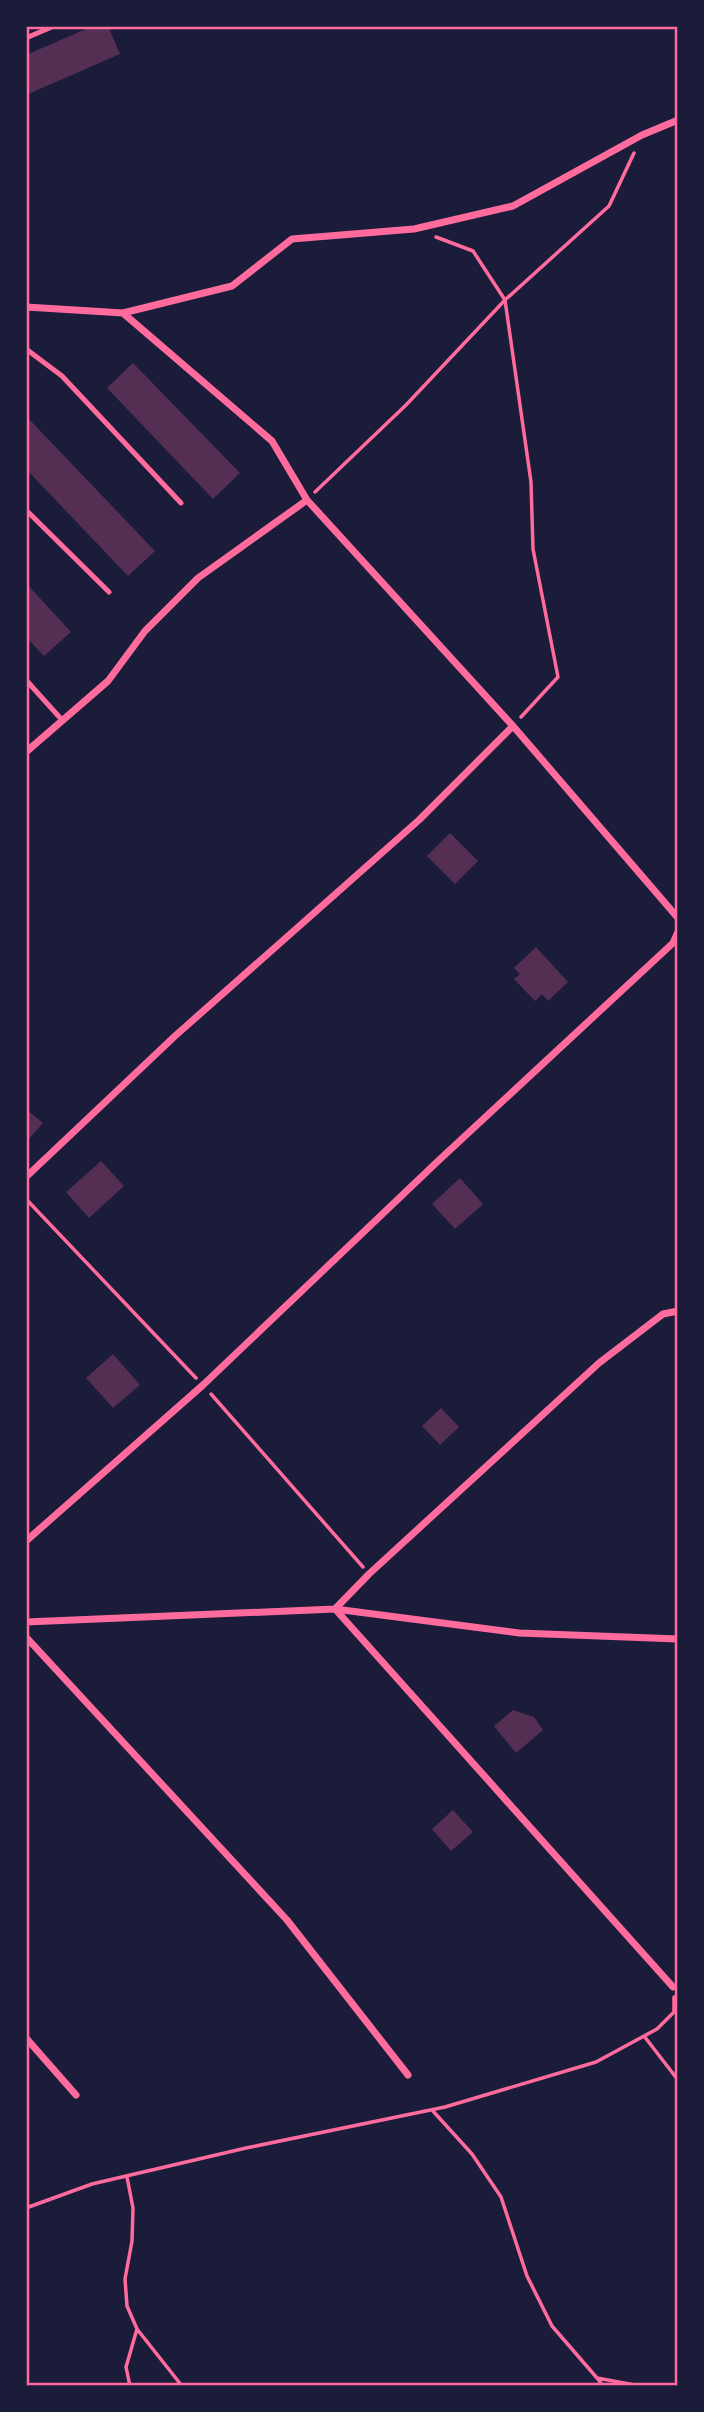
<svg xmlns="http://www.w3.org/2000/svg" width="704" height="2412" viewBox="0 0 704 2412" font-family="'Fira Sans',sans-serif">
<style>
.building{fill:#542f53}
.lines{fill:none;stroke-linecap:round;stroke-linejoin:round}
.path{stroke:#ff6b9d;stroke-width:3.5}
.service{stroke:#ff6b9d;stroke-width:5}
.minor{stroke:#ff6b9d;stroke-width:7}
.neatline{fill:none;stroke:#ff6b9d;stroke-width:2.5}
</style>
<rect width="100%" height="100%" fill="#1b1b3a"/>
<path class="building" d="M93 26H108L120 54 26 95V55Z
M133 363 240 473 213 499 107 388Z
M26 416 155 551 128 576 26 469Z
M26 583 71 632 44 656 26 637Z
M450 833 478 861 455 884 427 856Z
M536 947 568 982 548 1001 542 994 535 1001 514 979 520 974 514 968Z
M26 1109 43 1123 26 1142Z
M101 1161 124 1186 89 1218 66 1192Z
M460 1178 483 1204 455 1229 432 1204Z
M113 1354 140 1385 113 1408 86 1378Z
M441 1408 459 1427 440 1445 422 1426Z
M513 1710 534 1717 543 1730 516 1753 494 1726Z
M453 1810 473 1832 451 1851 432 1829Z"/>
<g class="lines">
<path class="path" d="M436 237 473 251 505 300 609 206 634 153
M505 300 531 482 533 549 558 677 521 717
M315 492 406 405 505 300
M26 1199 196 1378
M211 1394 363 1567
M644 2036 678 2080
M432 2110 472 2154 501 2197 527 2276 552 2326 597 2378
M127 2177 133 2208 132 2241 125 2279 127 2306 137 2329
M26 2208 92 2184 246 2148 445 2107 596 2062 657 2029 674 2012V1997
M26 2385 29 2386
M130 2386 126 2367 137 2329 182 2386
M603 2386 597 2378 640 2386"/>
<path class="service" d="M26 38 54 26
M26 349 62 376 181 503
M26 510 109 592
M26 680 62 720"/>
<path class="minor" d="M26 307 123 313 232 286 292 239 414 229 513 206 642 135 678 120
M123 313 272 441 307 500 513 726 678 918
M26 752 108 681 145 631 198 578 307 500
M26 1177 175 1036 419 820 513 726
M26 1541 203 1385 437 1162 673 943 678 932
M335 1609 369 1574 599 1363 663 1314 678 1311
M336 1610 673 1987
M26 1622 335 1609 519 1633 678 1639
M26 1637 287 1920 408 2075
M26 2038 76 2095"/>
</g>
<rect width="704" height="2412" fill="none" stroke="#1b1b3a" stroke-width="56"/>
<rect x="28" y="28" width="648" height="2356" class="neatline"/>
</svg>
